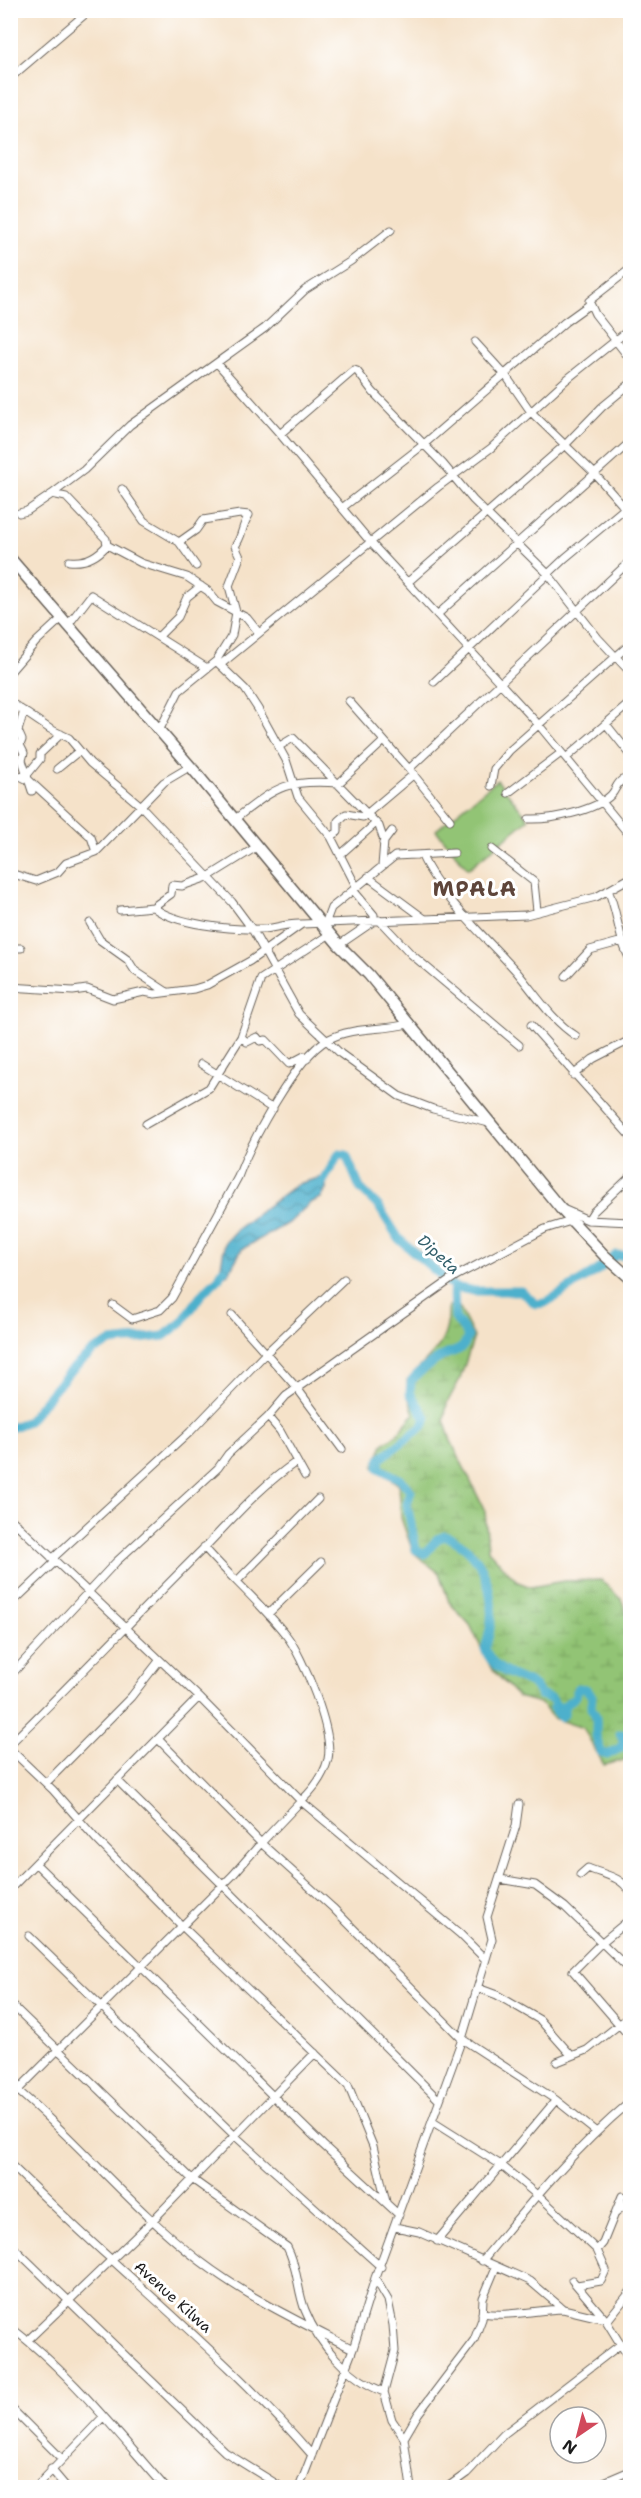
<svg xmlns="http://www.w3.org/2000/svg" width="641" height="2498" viewBox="0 0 641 2498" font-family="'Shantell Sans',sans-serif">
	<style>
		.wetland { fill: url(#wetland-marsh); stroke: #577048; stroke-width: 1.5 }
		.park { fill: #92c474; stroke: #577048; stroke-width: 1.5 }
		.water { fill: url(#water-waves); stroke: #346674; stroke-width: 1.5 }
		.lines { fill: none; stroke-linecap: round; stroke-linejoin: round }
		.river { stroke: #4db0cc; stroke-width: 9 }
		.minor-casing { stroke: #686159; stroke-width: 9 }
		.highway-casing { stroke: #686159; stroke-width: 13 }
		.minor { stroke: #fff; stroke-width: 7 }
		.highway { stroke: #fff; stroke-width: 10 }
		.labels { text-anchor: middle; stroke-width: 6; stroke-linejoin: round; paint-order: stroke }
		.street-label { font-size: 15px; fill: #1c1c1c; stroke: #fff }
		.water-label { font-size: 16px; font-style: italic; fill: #325f6b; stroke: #fff }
		.district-label { font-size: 21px; font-weight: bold; letter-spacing: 1.5px; fill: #5e453a; stroke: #fff }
	</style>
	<defs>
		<pattern id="wetland-marsh" width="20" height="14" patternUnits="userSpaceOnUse" patternTransform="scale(1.5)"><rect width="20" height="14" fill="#92c474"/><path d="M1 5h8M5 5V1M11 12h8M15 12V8" fill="none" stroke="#7da864"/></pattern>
		<pattern id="water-waves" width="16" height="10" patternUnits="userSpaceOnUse" patternTransform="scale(1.5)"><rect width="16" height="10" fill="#4db0cc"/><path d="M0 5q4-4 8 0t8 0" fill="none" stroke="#3f8ea5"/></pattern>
	</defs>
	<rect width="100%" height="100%" fill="#fff"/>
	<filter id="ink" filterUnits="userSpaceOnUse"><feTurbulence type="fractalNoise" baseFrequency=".0167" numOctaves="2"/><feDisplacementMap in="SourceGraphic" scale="12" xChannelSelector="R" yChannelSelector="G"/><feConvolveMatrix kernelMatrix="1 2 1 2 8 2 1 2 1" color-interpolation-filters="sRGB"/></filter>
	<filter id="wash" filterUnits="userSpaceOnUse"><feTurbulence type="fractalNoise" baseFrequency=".008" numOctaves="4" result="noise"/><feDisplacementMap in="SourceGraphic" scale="24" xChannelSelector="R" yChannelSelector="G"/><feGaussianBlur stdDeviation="1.35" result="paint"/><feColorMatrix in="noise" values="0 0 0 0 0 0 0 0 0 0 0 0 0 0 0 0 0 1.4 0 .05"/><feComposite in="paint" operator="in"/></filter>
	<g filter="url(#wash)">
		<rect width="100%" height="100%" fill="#f5e2c9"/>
		<path class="wetland" d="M 448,1306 L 459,1307 L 474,1337 L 460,1379 L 447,1403 L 444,1420 L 451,1441 L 485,1511 L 488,1550 L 518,1582 L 531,1587 L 564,1581 L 601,1580 L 621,1599 L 630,1621 L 630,1759 L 604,1765 L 583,1728 L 553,1718 L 540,1703 L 518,1697 L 491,1668 L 470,1625 L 449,1602 L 439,1573 L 413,1552 L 401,1518 L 399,1485 L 374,1467 L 383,1444 L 397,1434 L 414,1414 L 408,1396 L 407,1380 C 432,1353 450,1345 448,1306 Z"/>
		<path class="park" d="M 497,780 L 529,819 L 468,869 L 436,830 Z"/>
		<path class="water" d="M 326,1176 L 326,1189 L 321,1198 L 310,1203 L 290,1222 L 242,1249 L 228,1274 L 219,1278 L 225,1242 L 237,1229 L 297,1184 Z"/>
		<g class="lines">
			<path class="river" d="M 321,1185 L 339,1154 L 346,1155 L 360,1188 L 379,1207 L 399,1239 L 454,1287 L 455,1318 L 468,1336 C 462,1354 456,1349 443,1356 C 431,1363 420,1370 411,1381 L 410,1393 L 426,1418 L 423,1426 L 380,1459 L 379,1468 L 401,1480 L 411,1491 L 407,1504 L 416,1550 L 425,1554 L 437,1539 L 445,1536 C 491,1553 499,1607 485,1649 C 498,1682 535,1675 540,1695 L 552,1699 L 556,1705 L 553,1708 L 560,1717 L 564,1714 L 564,1706 L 575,1697 L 578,1688 L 586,1689 L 592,1696 L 591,1708 C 598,1717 596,1721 596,1732 C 595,1738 600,1746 601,1752 L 607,1755 L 620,1748 L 624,1742 L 620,1734 L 630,1735
				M 454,1287 L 474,1291 L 521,1291 L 536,1304 L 545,1303 L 598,1270 L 616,1255 L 630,1256
				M 10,1428 L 28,1421 L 69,1372 L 93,1351 L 111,1342 L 164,1336 L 182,1322 L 202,1294 L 219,1278 L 223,1269
				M 630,1747 L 630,1750"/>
		</g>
	</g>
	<g filter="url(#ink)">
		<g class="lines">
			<defs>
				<path id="minor" d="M 10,78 L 90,10
					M 630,269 L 589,301 L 595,314 L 630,359
					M 217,363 L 280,434 L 354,370 L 357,371 L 373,392 L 443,464 L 473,500 L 548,574 L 598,638 L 630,672
					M 280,434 L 373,545 L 538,724 L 630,836
					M 122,489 L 144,521 L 179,542 L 196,566
					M 52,494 L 84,470 L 130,425 L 265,328 L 305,290 L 351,261 L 391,230
					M 622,505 L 630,498
					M 342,508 L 423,445 L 565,322 L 590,304
					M 19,513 L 27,511 L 52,494 L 66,497 L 106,539 L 107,545 L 141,563 L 187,577 L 208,591 L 217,602 L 247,618 L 259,633
					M 69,561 C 85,563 97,557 107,545
					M 408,582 L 566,444 L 602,407 L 630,384
					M 438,614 L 630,442
					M 68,625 L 91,595 L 207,668
					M 159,636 L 178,617 L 187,597 L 201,586
					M 217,662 L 245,689 L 258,709 L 286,760 L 298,797 L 331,837 L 356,886
					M 220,665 L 438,487 L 491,448 L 566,380 L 630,329
					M 10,672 L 36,642 L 62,618
					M 434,682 L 565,558 L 625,508 L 594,473 L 531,412 L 506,376 L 475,342
					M 349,701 L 409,769 L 450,820
					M 10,702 L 50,729 L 69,738 L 90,763 L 141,806 L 232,902 L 252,929 L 299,1014 L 341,1054 L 399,1096 L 433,1109 L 489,1123
					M 24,711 L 18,731 L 22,740 L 20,745 L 24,753 L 22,760 L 32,791
					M 606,724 L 630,754
					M 159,731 L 179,691 L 216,661 L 232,635 L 236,612 L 229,586 L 240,557 L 235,546 C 243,536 241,527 249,515 L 240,514 L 203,520 L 196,530 L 179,542
					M 10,739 L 18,731
					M 278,747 L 293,738 L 379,826 L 384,841 L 382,866
					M 566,758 L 630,703
					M 57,769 L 79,751
					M 409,769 L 630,561
					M 10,771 L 30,781 L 91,837 L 96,852
					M 27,775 L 40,759 L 40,754 L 61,734
					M 491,786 L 494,769 L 509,751 L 630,644
					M 508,793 L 561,753
					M 235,819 C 277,787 284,779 339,783 L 384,741
					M 529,819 C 550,820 595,811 611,795 C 616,790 616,784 622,780
					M 331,837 L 338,832 L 338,821 L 346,814 L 363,817 L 414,774
					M 383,843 L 392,831
					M 492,849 L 534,882 L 537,911
					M 340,855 L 376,823
					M 422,856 C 440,896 487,939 516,971 C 535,993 551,1020 576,1036
					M 10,873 L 36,881 L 58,872 L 66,863 L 96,852 L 164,782 L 191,766
					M 368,877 L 425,919
					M 608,890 C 618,912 618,939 630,959
					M 153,907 C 175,925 233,930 261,929 C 275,929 285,923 302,924
					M 120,910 L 153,907 L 171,894 L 172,885 L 182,886 L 208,877 L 258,846
					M 379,920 L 411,954 L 519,1045
					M 90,923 L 100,940 L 128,960 L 135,971 L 167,992
					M 325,924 L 331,908 L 395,856 L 454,853
					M 339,945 L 374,921 L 374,915 L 353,890
					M 10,948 L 21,948
					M 566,976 L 590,950 L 623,941
					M 10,987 L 73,991 L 87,989 L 113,999 L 144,992 L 155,994 L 194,989 L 207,985 L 250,961 L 302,924 L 526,915 L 596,897 L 630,878
					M 531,1025 L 630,1136
					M 241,1037 L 247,1042 L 257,1037 L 260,1041 L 266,1040 L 289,1064 L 304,1056 L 307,1059
					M 201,1064 L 273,1109
					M 573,1075 L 593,1059 L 630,1040
					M 146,1124 L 209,1088 L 241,1037 L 261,979 L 330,934
					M 565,1210 L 588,1220 L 630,1222
					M 588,1220 L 593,1212 L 630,1177
					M 113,1305 L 132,1319 L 160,1310 L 172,1298 L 238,1177 C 250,1144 296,1057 327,1040 C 353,1026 381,1031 408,1024
					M 232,1315 L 297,1388 L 342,1449
					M 305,1476 L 280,1431 L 268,1417 L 286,1396 L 456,1276 L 545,1229 L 571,1221
					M 10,1518 L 199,1697 L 301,1801 L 261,1843 L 158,1739
					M 10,1531 L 17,1524
					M 204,1547 C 230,1577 261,1603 286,1635 C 303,1656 334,1732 328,1759 C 324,1775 314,1789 301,1801 L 460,1934 L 485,1959
					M 52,1559 L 190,1432 L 266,1353 L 344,1279
					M 237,1581 L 318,1499
					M 10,1605 L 55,1562
					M 268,1614 L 321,1562
					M 10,1676 L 116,1562 L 218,1468 L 228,1454 L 268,1417
					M 10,1744 C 77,1679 140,1611 206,1546 C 234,1517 262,1485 296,1462
					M 10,1749 L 53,1790 L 96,1839 L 184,1928 L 348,2085 L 373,2146 L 386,2202
					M 117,1780 L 439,2100
					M 46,1783 L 131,1697 L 159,1661
					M 37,1865 L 323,2145 L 399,2215
					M 580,1875 L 588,1868 C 604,1875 621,1876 630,1892
					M 500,1879 L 535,1885 L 565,1907 L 630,1970
					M 10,1889 L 199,1697
					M 630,1919 L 601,1943 L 573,1971 L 630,2037
					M 29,1936 L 234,2135 L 381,2267
					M 478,1988 L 497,1995 L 540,2020 L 571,2055
					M 10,2003 L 192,2179 L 287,2247 C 298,2267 297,2290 305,2310 C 319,2345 349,2379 384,2392
					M 557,2062 L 587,2050 L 630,2016
					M 10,2084 C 77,2139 131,2208 200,2261 C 247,2297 300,2322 353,2349
					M 10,2098 L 233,1875 L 261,1843 L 333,1908 L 462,2039 L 556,2100 L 595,2131
					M 433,2122 L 501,2165 L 537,2195
					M 10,2164 C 44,2197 78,2230 113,2261 C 182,2324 251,2384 312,2455
					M 537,2194 L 597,2250 L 606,2270 L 601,2281 L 577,2285
					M 616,2212 L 625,2205
					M 395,2227 L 419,2232 L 530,2281 L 563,2309 L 605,2319 L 630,2360
					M 437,2241 L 556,2100
					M 10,2244 L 225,2452 L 283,2488
					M 597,2250 L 603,2243 L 622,2196
					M 482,2261 C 528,2205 574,2149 630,2102
					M 375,2278 L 388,2300 L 393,2325 L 395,2351 L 384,2392 L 392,2420 L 404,2438 L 411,2488
					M 572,2280 L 605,2319
					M 482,2313 C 509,2317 536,2310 563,2309
					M 607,2321 L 630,2292
					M 10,2327 C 68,2370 118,2434 166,2488
					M 28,2340 L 153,2220 L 315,2053
					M 10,2407 L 61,2458
					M 404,2438 L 418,2414 L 474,2340 L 482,2319 L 483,2298 L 496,2267
					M 51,2469 L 67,2488
					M 35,2488 L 103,2417
					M 299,2488 L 353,2349 L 375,2278 L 462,2039 L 492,1939 L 487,1917 L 516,1826 L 519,1804
					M 446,2488 L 467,2473 L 504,2434 L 621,2344
					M 590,2488 L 630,2471"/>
				<path id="highway" d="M 10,558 L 197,774 L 339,945 L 369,975 L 560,1208 L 604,1255 L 630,1278"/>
			</defs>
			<use href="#minor" class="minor-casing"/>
			<use href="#highway" class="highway-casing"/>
			<use href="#minor" class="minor"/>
			<use href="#highway" class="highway"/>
		</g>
	</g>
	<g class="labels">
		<g class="street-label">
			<text transform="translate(173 2297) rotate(42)" y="5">Avenue Kilwa</text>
		</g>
		<g class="water-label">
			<text transform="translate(439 1254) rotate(42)" y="6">Dipeta</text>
		</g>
		<g class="district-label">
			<text x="475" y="896">MPALA</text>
		</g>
	</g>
	<rect width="641" height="2498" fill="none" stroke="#fff" stroke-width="36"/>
	<g transform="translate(578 2435) rotate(215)"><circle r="28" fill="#ffffff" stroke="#a4a4a4" stroke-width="1.5"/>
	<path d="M0-4.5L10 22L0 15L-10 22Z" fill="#d1495b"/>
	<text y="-9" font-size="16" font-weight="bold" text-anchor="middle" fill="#1c1c1c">N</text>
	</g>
</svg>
